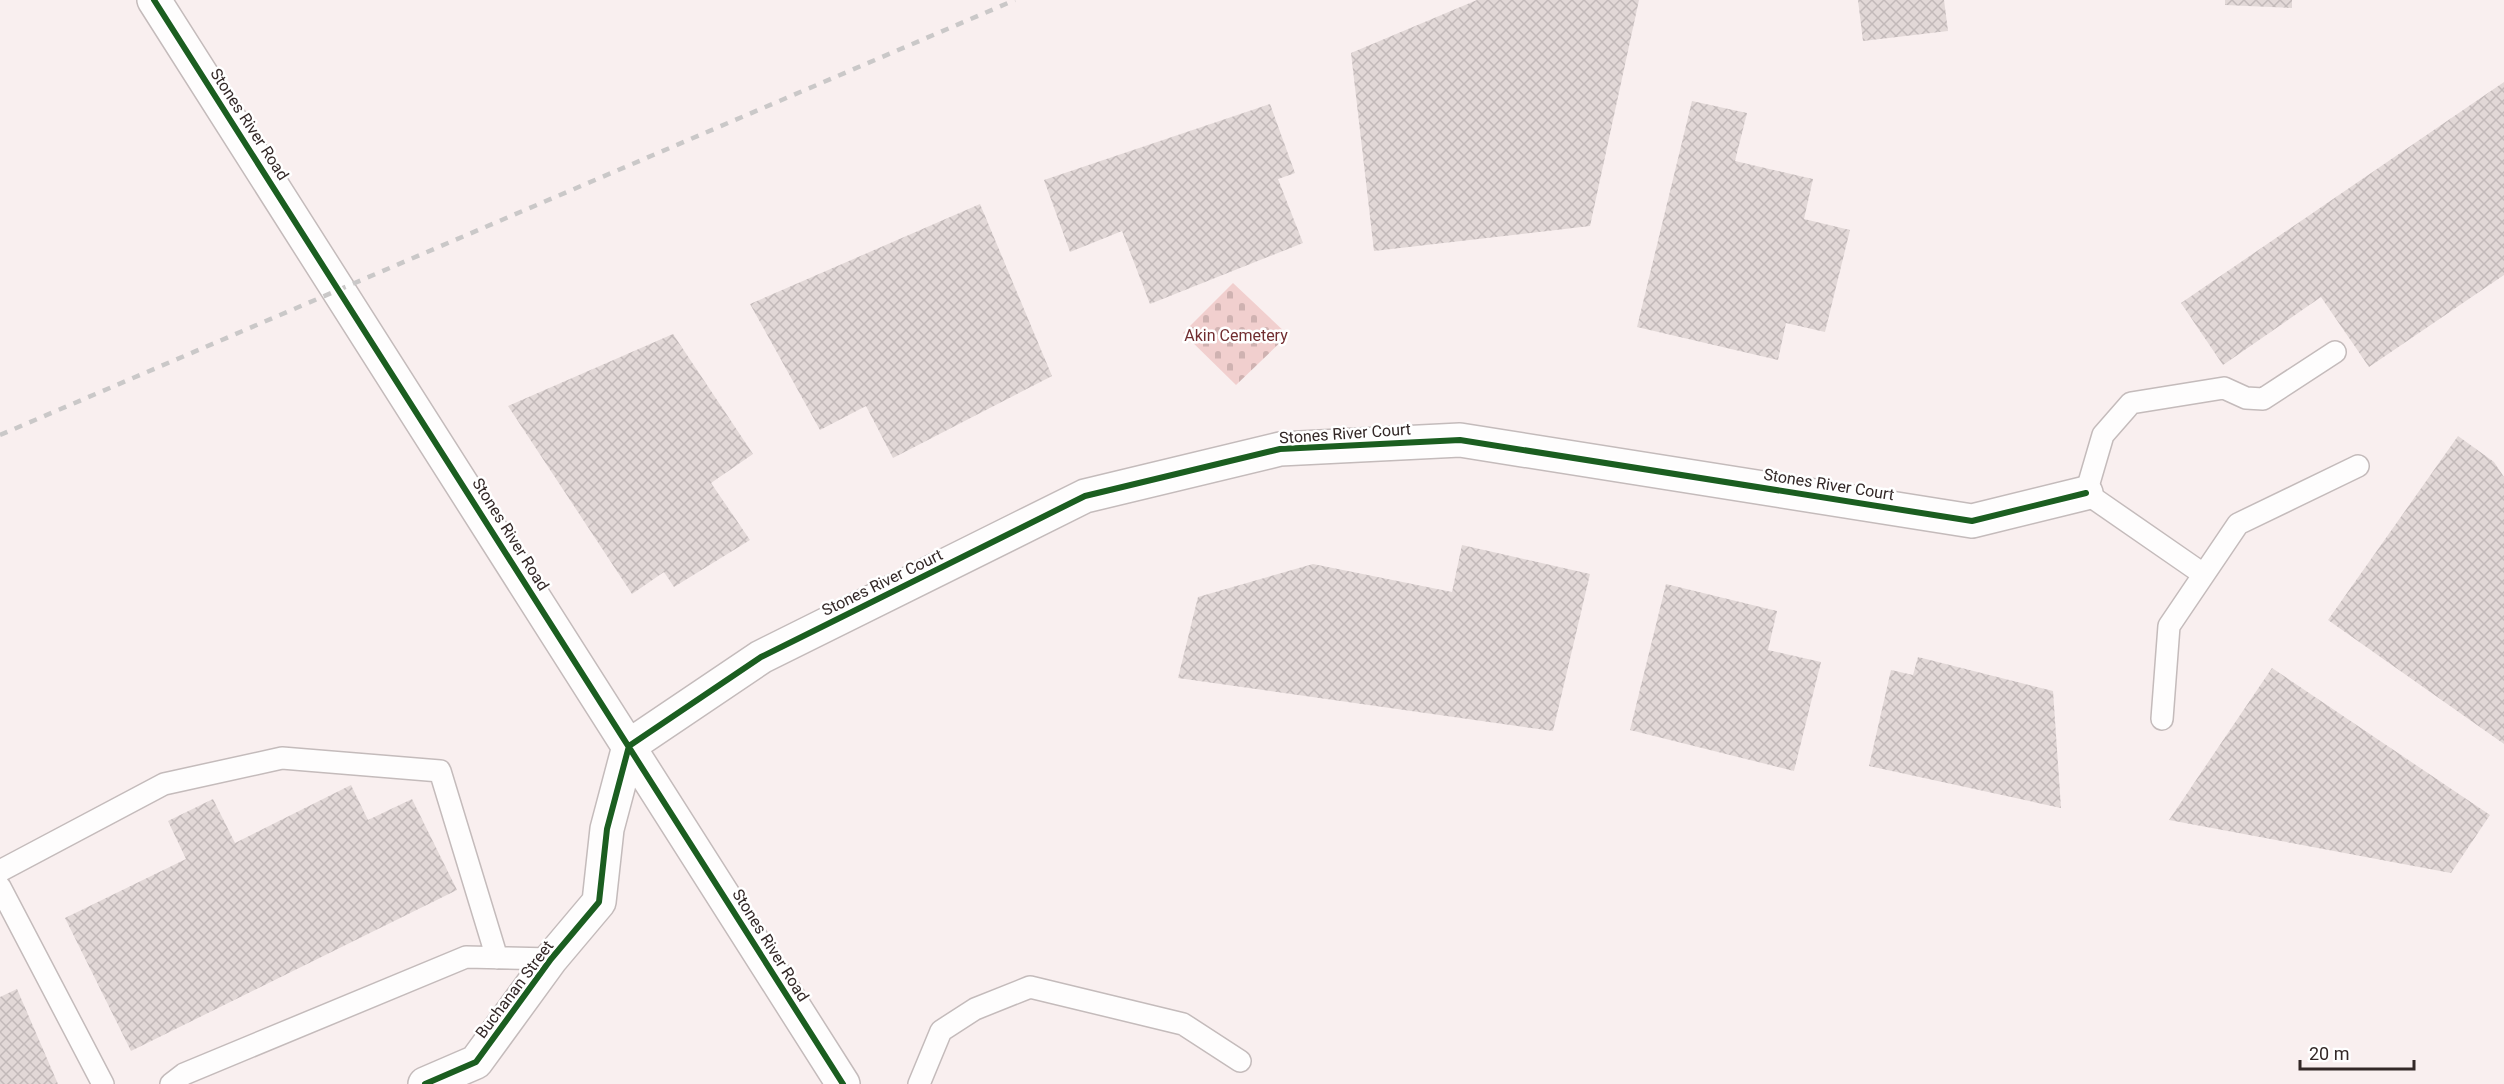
<svg xmlns="http://www.w3.org/2000/svg" width="2504" height="1084" viewBox="0 0 2504 1084" font-family="Roboto,sans-serif">
	<style>
		.cemetery { fill: url(#cemetery-stones) }
		.building { fill: url(#building-cross-hatch) }
		.lines { fill: none; stroke-linecap: round; stroke-linejoin: round }
		.service-casing { stroke: #c4bbbb; stroke-width: 24 }
		.minor-casing { stroke: #c4bbbb; stroke-width: 36 }
		.service { stroke: #fefdfd; stroke-width: 21 }
		.minor { stroke: #fefdfd; stroke-width: 33 }
		.rail { stroke: #cac8c8; stroke-width: 4.5; stroke-dasharray: 8 8; stroke-linecap: butt }
		.cycleway-casing { stroke: #fff; stroke-width: 10 }
		.cycleway { stroke: #1b5e20; stroke-width: 6 }
		.labels { text-anchor: middle; stroke-width: 5; stroke-linejoin: round; paint-order: stroke }
		.street-label { font-size: 16px; fill: #332827; stroke: #fff }
		.park-label { font-size: 16px; fill: #712d30; stroke: #fff }
	</style>
	<defs>
		<pattern id="cemetery-stones" width="16" height="16" patternUnits="userSpaceOnUse" patternTransform="scale(1.5)"><rect width="16" height="16" fill="#f1cfce"/><path d="M2 7V4a2 2 0 0 1 4 0v3zM10 15v-3a2 2 0 0 1 4 0v3z" fill="#cfb2b1"/></pattern>
		<pattern id="building-cross-hatch" width="8" height="8" patternUnits="userSpaceOnUse" patternTransform="scale(1.5)"><rect width="8" height="8" fill="#e2d8d7"/><path d="M0 0l8 8M0 8l8-8" fill="none" stroke="#c2b9b9"/></pattern>
	</defs>
	<rect width="100%" height="100%" fill="#f9efef"/>
	<path class="cemetery" d="M 1233,283 L 1288,335 L 1236,385 L 1183,333 Z"/>
	<path class="building" d="M 1477,0 L 1639,0 L 1590,226 L 1374,251 L 1351,53 Z
		M 1858,0 L 1944,0 L 1948,31 L 1863,41 Z
		M 2225,0 L 2292,0 L 2292,8 L 2225,5 Z
		M 2504,82 L 2504,275 L 2369,367 L 2321,297 L 2223,365 L 2181,303 Z
		M 1692,101 L 1747,113 L 1735,161 L 1813,179 L 1804,219 L 1850,230 L 1825,332 L 1786,323 L 1778,360 L 1637,327 Z
		M 1270,104 L 1295,173 L 1278,179 L 1303,243 L 1150,304 L 1122,231 L 1070,252 L 1044,180 Z
		M 980,204 L 1052,376 L 893,458 L 866,406 L 820,430 L 750,304 Z
		M 673,334 L 753,454 L 711,483 L 750,540 L 674,587 L 664,572 L 632,594 L 508,406 Z
		M 2458,436 L 2494,462 L 2504,477 L 2504,744 L 2328,620 Z
		M 1462,545 L 1590,574 L 1553,731 L 1178,678 L 1198,597 L 1313,564 L 1452,592 Z
		M 1666,584 L 1777,611 L 1768,650 L 1821,662 L 1794,771 L 1630,730 Z
		M 1918,657 L 2053,691 L 2061,808 L 1869,766 L 1891,670 L 1913,675 Z
		M 2272,668 L 2490,815 L 2451,873 L 2169,820 Z
		M 351,785 L 368,820 L 412,799 L 457,890 L 131,1051 L 65,918 L 186,859 L 168,821 L 213,799 L 235,843 Z
		M 17,989 L 58,1084 L 0,1084 L 0,997 Z"/>
	<g class="lines">
		<defs>
			<path id="service" d="M 2203,574 L 2086,493 L 2103,435 L 2131,403 L 2224,388 L 2246,398 L 2263,399 L 2335,352
				M 2162,719 L 2169,626 L 2238,524 L 2358,466
				M 0,871 L 164,784 L 282,758 L 440,771 L 497,958
				M 0,887 L 103,1084
				M 171,1084 L 184,1074 L 466,957 L 551,959
				M 919,1084 L 941,1031 L 975,1009 L 1030,987 L 1183,1024 L 1240,1061"/>
			<path id="minor" d="M 154,0 L 843,1084
				M 425,1084 L 476,1062 L 551,959 L 599,902 L 607,829 L 629,746 L 761,657 L 1085,496 L 1280,449 L 1460,440 L 1972,521 L 2086,493"/>
		</defs>
		<use href="#service" class="service-casing"/>
		<use href="#minor" class="minor-casing"/>
		<use href="#service" class="service"/>
		<use href="#minor" class="minor"/>
		<path class="rail" d="M 0,435 L 1015,0"/>
		<defs>
			<path id="cycleway" d="M 154,0 L 843,1084
				M 425,1084 L 476,1062 L 551,959 L 599,902 L 607,829 L 629,746 L 761,657 L 1085,496 L 1280,449 L 1460,440 L 1972,521 L 2086,493"/>
		</defs>
		<use href="#cycleway" class="cycleway-casing"/>
		<use href="#cycleway" class="cycleway"/>
	</g>
	<g class="labels">
		<g class="street-label">
			<text transform="translate(250 124) rotate(57)" y="6">Stones River Road</text>
			<text transform="translate(1345 433) rotate(-4)" y="6">Stones River Court</text>
			<text transform="translate(1829 484) rotate(9)" y="6">Stones River Court</text>
			<text transform="translate(511 534) rotate(58)" y="6">Stones River Road</text>
			<text transform="translate(882 582) rotate(-26)" y="6">Stones River Court</text>
			<text transform="translate(771 945) rotate(58)" y="6">Stones River Road</text>
			<text transform="translate(514 989) rotate(-53)" y="6">Buchanan Street</text>
		</g>
		<g class="park-label">
			<text x="1236" y="341">Akin Cemetery</text>
		</g>
	</g>
	<path d="M2300 1060v9h114v-9" fill="none" stroke="#332827" stroke-width="3"/>
	<text x="2309" y="1060" font-size="18" fill="#332827" stroke="#ffffff" stroke-width="4.5" paint-order="stroke">20 m</text>
</svg>
